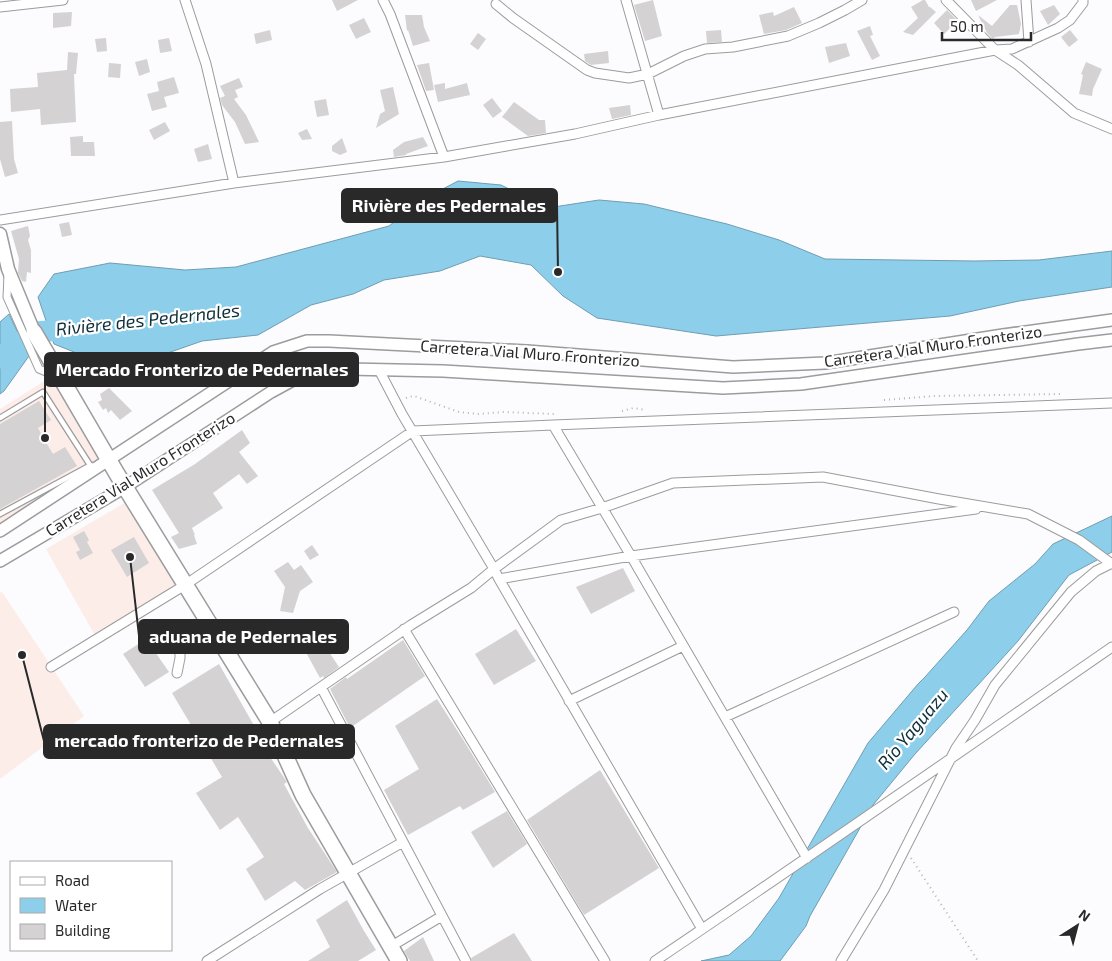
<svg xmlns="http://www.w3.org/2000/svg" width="1112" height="961" viewBox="0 0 1112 961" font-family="'Exo 2',sans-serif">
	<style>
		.commercial { fill: #fdede9 }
		.water { fill: #8dcfeb; stroke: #6f9db1 }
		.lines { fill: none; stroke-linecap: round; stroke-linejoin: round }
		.river { stroke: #8dcfeb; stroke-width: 21 }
		.building { fill: #d5d2d3 }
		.service-casing { stroke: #9c9b9d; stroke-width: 7 }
		.pedestrian-casing { stroke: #9c9b9d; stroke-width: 9 }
		.minor-casing { stroke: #9c9b9d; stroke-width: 11 }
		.tertiary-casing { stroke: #9c9b9d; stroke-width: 14 }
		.secondary-casing { stroke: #9c9b9d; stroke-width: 15 }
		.primary-casing { stroke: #9c9b9d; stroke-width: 18 }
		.path { stroke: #b5b4b6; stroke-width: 2; stroke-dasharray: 1 4; stroke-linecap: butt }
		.service { stroke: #fff; stroke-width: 4.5 }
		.pedestrian { stroke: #fff; stroke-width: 7 }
		.minor { stroke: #fff; stroke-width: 9 }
		.tertiary { stroke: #fff; stroke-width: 11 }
		.secondary { stroke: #fff; stroke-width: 12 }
		.primary { stroke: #fff; stroke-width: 15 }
		.labels { text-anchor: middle; stroke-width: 4.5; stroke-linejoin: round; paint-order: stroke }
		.street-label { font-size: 16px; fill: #29292a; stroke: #fff }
		.water-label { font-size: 18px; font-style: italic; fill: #0f2f3b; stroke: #fff }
		.leader { fill: none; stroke: #29292a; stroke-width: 2 }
		.callout-dot { fill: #29292a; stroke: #fff; stroke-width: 2 }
		.callout { fill: #29292a; stroke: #29292a; stroke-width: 2 }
		.callout-label { font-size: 18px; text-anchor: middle; font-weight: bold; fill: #fff }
	</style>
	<rect width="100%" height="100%" fill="#fcfbfe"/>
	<path class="commercial" d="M 54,375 L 107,467 L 0,527 L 0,409 Z
		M 128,501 L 175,586 L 96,637 L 46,549 Z
		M 2,592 L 84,716 L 0,779 L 0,593 Z"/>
	<path class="water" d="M 458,181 L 501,185 L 547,208 L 599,200 L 644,204 L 727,224 L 779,240 L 825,259 L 974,261 L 1039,260 L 1112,251 L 1112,287 L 1019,301 L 950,316 L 716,336 L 597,318 L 563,296 L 531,265 L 480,256 L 440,271 L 384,280 L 353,294 L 311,305 L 258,335 L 202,341 L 162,355 L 114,368 L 54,344 L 38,297 L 54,274 L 110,263 L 185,270 L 236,267 L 389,226 L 420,201 Z
		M 9,314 L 29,356 L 4,391 L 0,394 L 0,322 Z
		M 1112,516 L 1112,552 L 1069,575 L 1018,641 L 915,754 L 873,805 L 810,916 L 806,926 L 780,961 L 701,961 L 729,955 L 751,936 L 779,898 L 868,743 L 918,684 L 925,677 L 967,630 L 989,601 L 1035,564 L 1053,544 Z"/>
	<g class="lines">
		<path class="river" d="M 0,358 L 34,332 L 78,329"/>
	</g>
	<path class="building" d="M 332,0 L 358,0 L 337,11 Z
		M 653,0 L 662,36 L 645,41 L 634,5 Z
		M 923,0 L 925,0 L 929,7 L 930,7 L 936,12 L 913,35 L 903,32 L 918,18 L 911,7 Z
		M 971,0 L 997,0 L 976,11 Z
		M 1010,5 L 1017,5 L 1021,24 L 1019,34 L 995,37 L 993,39 L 987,33 L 978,15 L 992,26 Z
		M 1054,5 L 1060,14 L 1048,25 L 1040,11 Z
		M 794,7 L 802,23 L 786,30 L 764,34 L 759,15 L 773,12 L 774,16 Z
		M 947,10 L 958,21 L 944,34 L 934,23 Z
		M 72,12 L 71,26 L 53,28 L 53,13 Z
		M 405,15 L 422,15 L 424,27 L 430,41 L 413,46 L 408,30 L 407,31 Z
		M 364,18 L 371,32 L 356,39 L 349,25 Z
		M 870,26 L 873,35 L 870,36 L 880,56 L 872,60 L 857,31 Z
		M 270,30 L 272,40 L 256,44 L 254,34 Z
		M 721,30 L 722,42 L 707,43 L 706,31 Z
		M 1070,30 L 1078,40 L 1069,47 L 1061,37 Z
		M 478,33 L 486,39 L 478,50 L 470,44 Z
		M 106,38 L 107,51 L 97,52 L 95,39 Z
		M 169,38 L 172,51 L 160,53 L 158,40 Z
		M 846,43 L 850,56 L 829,63 L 825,47 Z
		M 608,51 L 609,63 L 591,65 L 585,61 L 584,54 Z
		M 68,52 L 78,53 L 76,74 L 74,74 L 76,122 L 41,125 L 40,109 L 11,112 L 10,89 L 38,87 L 37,73 L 67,70 Z
		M 147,59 L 150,72 L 139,76 L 135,62 Z
		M 1086,62 L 1102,69 L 1093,89 L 1092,96 L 1079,94 L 1083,75 L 1081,74 Z
		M 109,63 L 121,64 L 120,78 L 108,77 Z
		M 429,63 L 434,90 L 426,91 L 417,65 Z
		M 174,77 L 179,93 L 164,97 L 167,107 L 152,111 L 147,94 L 159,91 L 157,82 Z
		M 239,78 L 243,87 L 235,90 L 238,97 L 234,99 L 246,115 L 259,142 L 245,144 L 235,122 L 222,105 L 220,98 L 225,96 L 220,86 Z
		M 445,83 L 445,89 L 467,83 L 470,95 L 438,102 L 434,85 Z
		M 393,87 L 399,114 L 376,128 L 380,114 L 385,111 L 380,90 Z
		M 492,98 L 502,111 L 493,118 L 483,105 Z
		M 326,99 L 329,115 L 317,117 L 314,101 Z
		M 514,102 L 539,120 L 545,120 L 546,133 L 528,136 L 502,117 Z
		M 630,105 L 631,115 L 612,119 L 609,108 Z
		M 12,121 L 14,159 L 18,173 L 5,177 L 0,159 L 0,122 Z
		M 165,122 L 170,131 L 154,140 L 149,130 Z
		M 307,129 L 312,139 L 302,140 L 298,133 Z
		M 83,136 L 83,142 L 94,142 L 95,156 L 71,156 L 70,137 Z
		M 423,137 L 428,146 L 406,154 L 406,155 L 394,157 L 393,150 L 404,142 Z
		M 342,138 L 347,152 L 340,155 L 332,151 L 332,146 Z
		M 208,144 L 212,159 L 198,162 L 194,149 Z
		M 69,222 L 72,235 L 62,237 L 59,224 Z
		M 28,226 L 30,236 L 28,240 L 31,250 L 31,273 L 27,272 L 26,282 L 22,281 L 18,273 L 19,259 L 11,231 Z
		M 109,388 L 132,411 L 120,420 L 111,410 L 108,413 L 106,408 L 103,410 L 98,402 L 102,400 L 100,394 Z
		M 39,401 L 51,420 L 38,428 L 47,444 L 53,454 L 65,447 L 77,466 L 0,509 L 0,424 Z
		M 242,430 L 250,443 L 239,452 L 258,476 L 247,484 L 239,474 L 213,493 L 223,508 L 192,528 L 195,535 L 194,535 L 197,544 L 179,549 L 171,537 L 179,533 L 152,490 L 195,464 Z
		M 84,531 L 89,540 L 87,542 L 93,553 L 80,560 L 76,552 L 80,550 L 73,537 Z
		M 134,537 L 149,563 L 127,577 L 111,550 Z
		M 312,545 L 319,555 L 310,560 L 304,551 Z
		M 288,562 L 294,570 L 301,565 L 313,582 L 300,591 L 293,613 L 280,611 L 285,587 L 274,571 Z
		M 623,568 L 635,591 L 591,614 L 576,587 Z
		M 516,629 L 536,661 L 494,685 L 475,654 Z
		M 319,637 L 339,667 L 324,678 L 323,676 L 320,678 L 303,647 Z
		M 146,639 L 169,672 L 145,687 L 123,654 Z
		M 403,640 L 425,676 L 350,728 L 330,689 L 346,677 L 347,679 Z
		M 219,664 L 268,750 L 266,751 L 287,782 L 284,784 L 308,828 L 337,872 L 305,890 L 295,881 L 265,901 L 246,869 L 264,857 L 238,817 L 220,830 L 196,793 L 222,777 L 172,693 Z
		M 437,699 L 464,741 L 495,792 L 463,810 L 460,806 L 408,835 L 384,790 L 419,769 L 395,726 Z
		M 600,770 L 659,868 L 584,915 L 527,820 Z
		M 507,811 L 527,844 L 493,868 L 471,832 Z
		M 347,900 L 364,931 L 376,950 L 358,961 L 308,961 L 330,947 L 316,920 Z
		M 514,933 L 532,961 L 472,961 L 471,958 Z
		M 423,937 L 434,961 L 410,961 L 404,951 Z"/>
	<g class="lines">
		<defs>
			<path id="service" d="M 0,418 L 43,392 L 90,465
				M 0,514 L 91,465"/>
			<path id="pedestrian" d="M 8,275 L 7,297 L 39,369 L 58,377"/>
			<path id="minor" d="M 185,0 L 206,64 L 234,183
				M 383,0 L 390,14 L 444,157
				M 626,0 L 659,115
				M 946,0 L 995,50 L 1018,65 L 1074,113 L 1112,129
				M 1026,0 L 1029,42
				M 496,4 L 513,18 L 587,70 L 595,73 L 629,78 L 648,74 L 684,56 L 705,49 L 733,47 L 788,36 L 819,23 L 845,10 L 862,0
				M 0,7 L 63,0
				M 0,220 L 234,183 L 444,157 L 575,134 L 659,115 L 995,50 L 1012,49 L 1058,28 L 1070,20 L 1083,3 L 1083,0
				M 379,370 L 402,414 L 494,569 L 499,579 L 702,929
				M 553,425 L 1112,403
				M 499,579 L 631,556 L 976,509
				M 153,627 L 168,633 L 179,644 L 208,621
				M 404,629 L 605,961
				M 51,667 L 185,585 L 413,431 L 553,425 L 631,556 L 807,858
				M 177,673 L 180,658 L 180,643
				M 321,687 L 466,961
				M 569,701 L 683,646
				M 725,717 L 954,612
				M 270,722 L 411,625 L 471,588 L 494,569 L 561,520 L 602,508 L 673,483 L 823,477 L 939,499 L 1028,514 L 1079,540 L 1112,564
				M 390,947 L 442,916
				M 207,961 L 320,889 L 403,842
				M 655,961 C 808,858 960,752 1112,647
				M 841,961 L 884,890 L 956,748 L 975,720 L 995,685 L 1071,592 L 1096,571 L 1112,563"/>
			<path id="tertiary" d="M 0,531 L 273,352 L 307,341 L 329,341 L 527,351 L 733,367 L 825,363 L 1003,335 L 1112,320
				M 0,561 L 125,487 L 271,392 L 304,374 L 348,369 L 443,371 L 723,388 L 801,384 L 1078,344 L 1112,340"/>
			<path id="secondary" d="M 0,234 L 8,269 L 34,332"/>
			<path id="primary" d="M 34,332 L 117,474 L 270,722 L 303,795 L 399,961"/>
		</defs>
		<use href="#service" class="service-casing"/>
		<use href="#pedestrian" class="pedestrian-casing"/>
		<use href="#minor" class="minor-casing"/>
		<use href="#tertiary" class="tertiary-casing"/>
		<use href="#secondary" class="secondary-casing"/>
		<use href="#primary" class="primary-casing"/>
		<path class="path" d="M 406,398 L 408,397 L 414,396 L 459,412 L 478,414 L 504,412 L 555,414
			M 884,400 L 934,396 L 1062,394
			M 622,411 L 633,408 L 646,410
			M 911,858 L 978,961"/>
		<use href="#service" class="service"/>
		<use href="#pedestrian" class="pedestrian"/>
		<use href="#minor" class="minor"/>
		<use href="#tertiary" class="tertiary"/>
		<use href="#secondary" class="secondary"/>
		<use href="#primary" class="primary"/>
	</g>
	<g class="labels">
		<g class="street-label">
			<text transform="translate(933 346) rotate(-8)" y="6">Carretera Vial Muro Fronterizo</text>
			<text transform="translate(530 353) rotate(4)" y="6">Carretera Vial Muro Fronterizo</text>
			<text transform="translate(140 474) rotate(-32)" y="6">Carretera Vial Muro Fronterizo</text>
		</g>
		<g class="water-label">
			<text transform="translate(148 320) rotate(-6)" y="6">Rivière des Pedernales</text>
			<text transform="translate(913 729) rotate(-50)" y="6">Río Yaguazu</text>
		</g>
	</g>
	<path class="leader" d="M558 272L557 205M45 438L45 370M130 557L139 636M22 655L44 741"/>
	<g class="callout-dot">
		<circle cx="558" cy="272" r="5"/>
		<circle cx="45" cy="438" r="5"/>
		<circle cx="130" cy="557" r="5"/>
		<circle cx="22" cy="655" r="5"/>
	</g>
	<g class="callout">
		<rect x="342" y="189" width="215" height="33" rx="5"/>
		<rect x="45" y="353" width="313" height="33" rx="5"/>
		<rect x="139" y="620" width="209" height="33" rx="5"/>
		<rect x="44" y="725" width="310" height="33" rx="5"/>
	</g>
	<g class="callout-label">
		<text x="449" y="212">Rivière des Pedernales</text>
		<text x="202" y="376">Mercado Fronterizo de Pedernales</text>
		<text x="243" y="643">aduana de Pedernales</text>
		<text x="199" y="747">mercado fronterizo de Pedernales</text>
	</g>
	<rect x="10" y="861" width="162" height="90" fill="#ffffff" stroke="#a9a9aa"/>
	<rect x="20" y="877" width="25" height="8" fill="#ffffff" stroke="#a9a9aa"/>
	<text x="55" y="886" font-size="15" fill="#29292a">Road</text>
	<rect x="20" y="898" width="25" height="15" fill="#8dcfeb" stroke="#a9a9aa"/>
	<text x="55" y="911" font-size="15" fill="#29292a">Water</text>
	<rect x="20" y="924" width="25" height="15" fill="#d5d2d3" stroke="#a9a9aa"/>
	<text x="55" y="936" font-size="15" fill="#29292a">Building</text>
	<g transform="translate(1077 926) rotate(36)" stroke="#ffffff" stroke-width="4" paint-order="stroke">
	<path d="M0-4L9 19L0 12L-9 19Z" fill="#29292a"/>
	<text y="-8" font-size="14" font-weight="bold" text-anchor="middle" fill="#29292a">N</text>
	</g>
	<path d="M942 32v8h89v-8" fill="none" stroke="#29292a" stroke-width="2.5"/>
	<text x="950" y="32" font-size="15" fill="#29292a" stroke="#ffffff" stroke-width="4" paint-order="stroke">50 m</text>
</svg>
